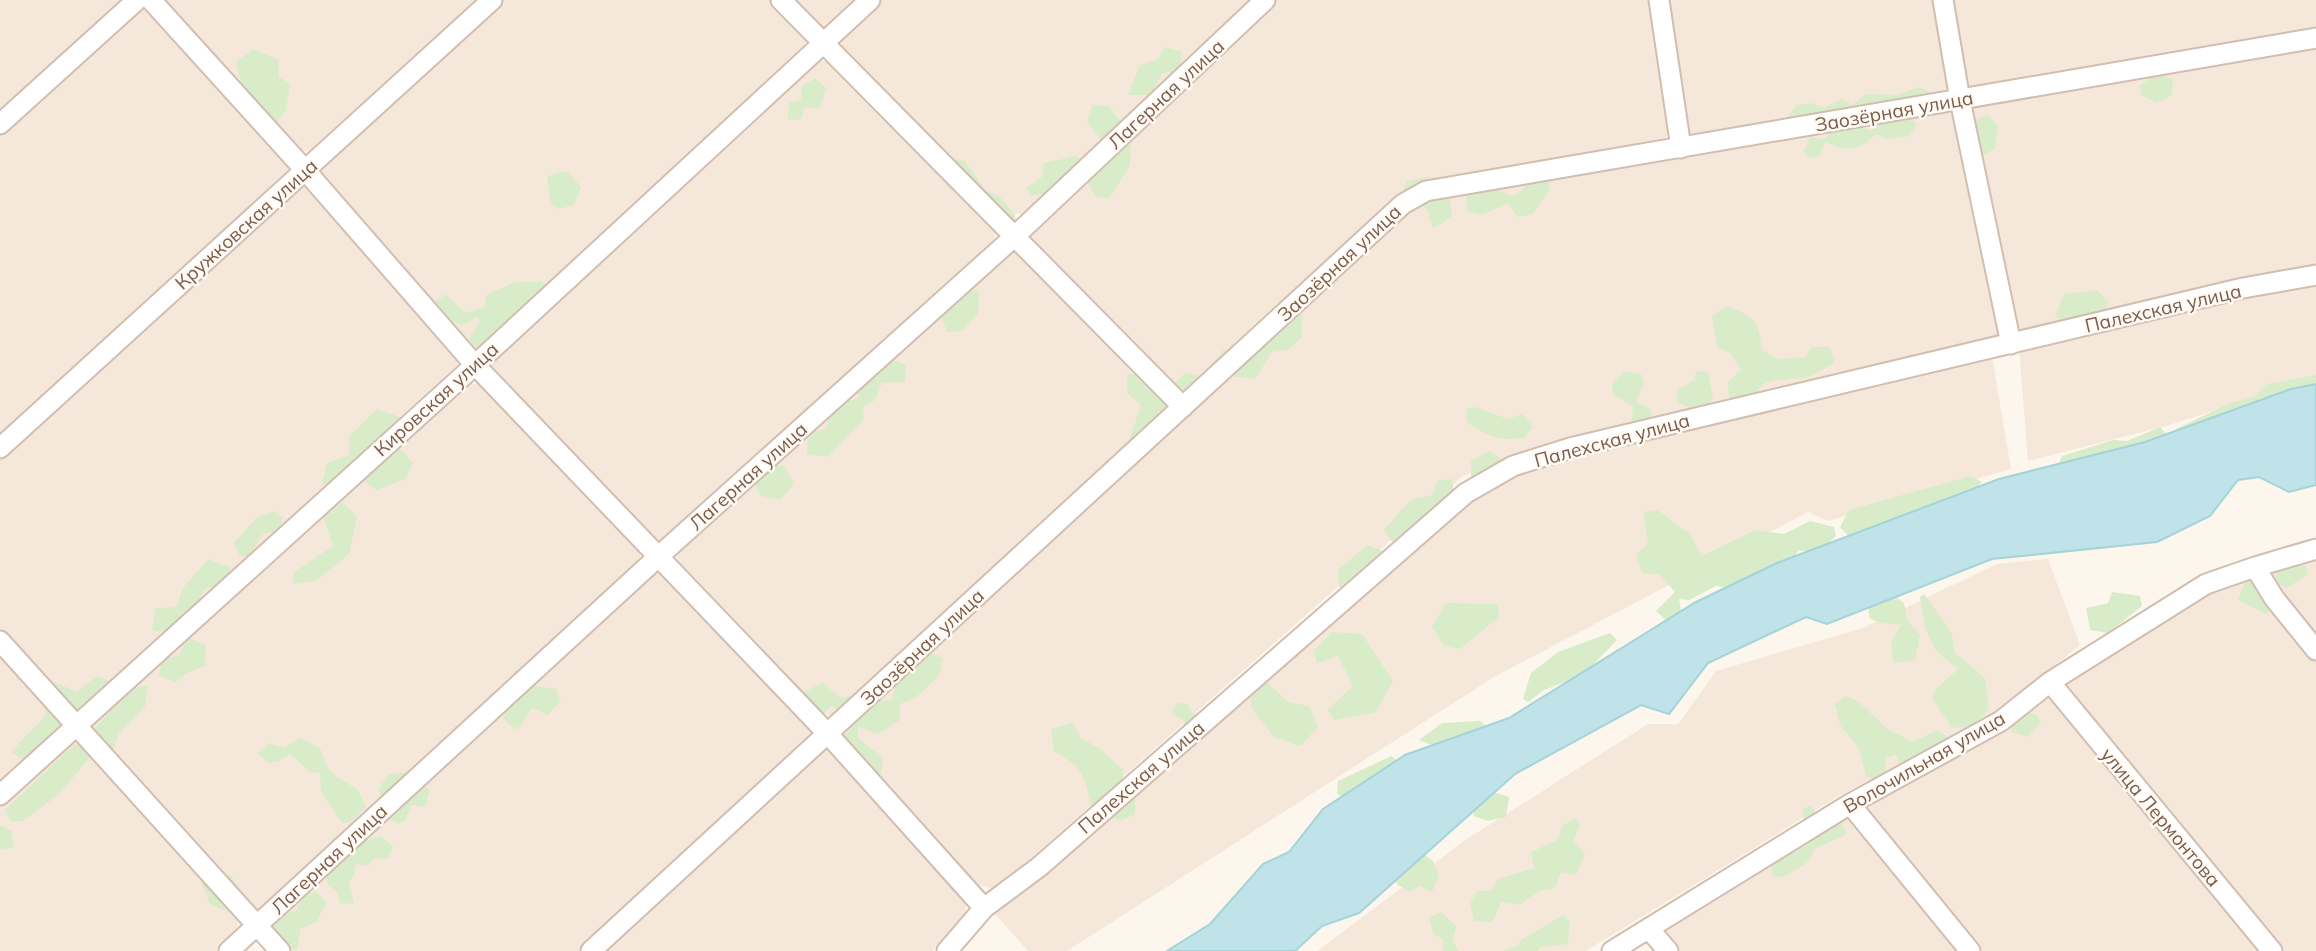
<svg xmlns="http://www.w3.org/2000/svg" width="2316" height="951" viewBox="0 0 2316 951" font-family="Mulish,sans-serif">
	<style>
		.residential { fill: #f5e8da }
		.green { fill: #d8ecc9 }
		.water { fill: #bfe3e8; stroke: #a5d3da; stroke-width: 2 }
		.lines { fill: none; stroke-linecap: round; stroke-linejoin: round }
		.minor-casing { stroke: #d1beb0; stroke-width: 23 }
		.minor { stroke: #fff; stroke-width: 19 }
		.labels { text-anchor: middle; stroke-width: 5; stroke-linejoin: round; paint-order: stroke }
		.street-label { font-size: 19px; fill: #7a5c4d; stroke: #fffaf3 }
	</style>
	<rect width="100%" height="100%" fill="#fdf6ec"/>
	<path class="residential" d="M 0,0 L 120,0 L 120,3 L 0,111 Z
		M 161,0 L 478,0 L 311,151 L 297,150 Z
		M 498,0 L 774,0 L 806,35 L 805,48 L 477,351 L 470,348 L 319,178 L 318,165 Z
		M 795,0 L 857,0 L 828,28 L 818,25 Z
		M 883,0 L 1255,0 L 1023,214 L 1007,214 L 842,53 L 841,38 Z
		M 1276,0 L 1652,0 L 1672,130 L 1661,142 L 1420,181 L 1183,391 L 1174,388 L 1028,237 Z
		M 1665,0 L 1935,0 L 1949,85 L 1941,97 L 1696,138 L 1686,132 Z
		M 1949,0 L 2316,0 L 2316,31 L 1976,90 L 1962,82 Z
		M 150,9 L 292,163 L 290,174 L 0,439 L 0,132 L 134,10 Z
		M 2316,44 L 2316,269 L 2026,332 L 2014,326 L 1970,105 Z
		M 817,61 L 831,61 L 997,228 L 995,238 L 662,541 L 651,537 L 493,373 L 492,359 Z
		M 1941,110 L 1954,116 L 1998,336 L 1986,345 L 1742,397 L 1516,454 L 1463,476 L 996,889 L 976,885 L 840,739 L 841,728 L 1404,211 L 1436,196 Z
		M 296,185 L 309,187 L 457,353 L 458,364 L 78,710 L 69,708 L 0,630 L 0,457 Z
		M 1010,247 L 1023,252 L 1169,401 L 1168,410 L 834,717 L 820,712 L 677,563 L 678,550 Z
		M 2316,283 L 2316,378 L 2166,426 L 2028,461 L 2019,348 L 2284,286 Z
		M 1992,357 L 2011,469 L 1828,521 L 1808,512 L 1494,677 L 1067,951 L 1028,951 L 994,913 L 1467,499 L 1512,474 L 1573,454 Z
		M 465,383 L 483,385 L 641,550 L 639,566 L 262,912 L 250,910 L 94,738 L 92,721 Z
		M 2316,551 L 2316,641 L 2272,581 L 2274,562 Z
		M 2048,559 L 2080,645 L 1995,714 L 1839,796 L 1586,951 L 1317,951 L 1467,839 L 1648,724 L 1678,724 L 1716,671 L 1863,628 L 1997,564 Z
		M 667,573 L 812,728 L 811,741 L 582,951 L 292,951 L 272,930 L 273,921 L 653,574 Z
		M 2243,577 L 2254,578 L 2316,657 L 2316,951 L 2281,951 L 2064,686 L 2065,676 L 2209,590 Z
		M 0,650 L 60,718 L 59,732 L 0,785 Z
		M 2041,698 L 2054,700 L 2262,951 L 1979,951 L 1865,811 L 1870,799 Z
		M 69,743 L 81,743 L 238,919 L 237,932 L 216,951 L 0,951 L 0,807 Z
		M 818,748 L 832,748 L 966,897 L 966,914 L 933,951 L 599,951 Z
		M 1837,816 L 1851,818 L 1960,951 L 1674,951 L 1664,940 L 1666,923 Z"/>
	<path class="green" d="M 1165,47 L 1181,51 L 1181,72 L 1162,73 L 1151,95 L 1128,95 L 1139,66 L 1158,59 Z
		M 253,49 L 278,59 L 279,77 L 290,84 L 286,110 L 273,127 L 245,99 L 236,62 Z
		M 2156,74 L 2173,79 L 2172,95 L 2157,103 L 2141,95 L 2140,85 Z
		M 815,78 L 826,88 L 820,108 L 804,108 L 801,120 L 788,119 L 789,103 L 801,100 L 802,86 Z
		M 1919,87 L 1930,92 L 1922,103 L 1797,125 L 1787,117 L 1797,105 L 1812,103 L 1824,108 L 1841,99 L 1852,105 L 1866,94 L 1898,95 Z
		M 1092,105 L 1109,106 L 1131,135 L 1130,165 L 1109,199 L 1095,196 L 1085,178 L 1074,186 L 1057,179 L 1048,193 L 1031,196 L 1026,188 L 1042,177 L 1044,163 L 1076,156 L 1092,166 L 1111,152 L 1087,122 Z
		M 1909,115 L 1917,125 L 1909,136 L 1887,139 L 1877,134 C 1856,151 1850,152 1825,142 L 1819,156 L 1809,158 L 1803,151 L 1811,137 L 1825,139 L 1834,128 L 1857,125 L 1870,131 L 1882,118 Z
		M 1988,115 L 1998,126 L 1995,149 L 1984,154 L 1971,138 L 1972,121 Z
		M 941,155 L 965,161 L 986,191 L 999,196 L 1015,215 L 1015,227 L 995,227 L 968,207 L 968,195 L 951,190 L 936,171 Z
		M 567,171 L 581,187 L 574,205 L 559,209 L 551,203 L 547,176 Z
		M 1427,177 L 1430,199 L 1449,198 L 1452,216 L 1433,229 L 1427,210 L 1403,192 L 1407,181 Z
		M 1536,179 L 1549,180 L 1549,191 L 1533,214 L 1518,217 L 1508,203 L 1483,215 L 1467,211 L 1466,192 L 1484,184 L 1513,196 Z
		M 515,282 L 543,282 L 548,292 L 481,353 L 469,339 L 480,321 L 476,317 L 462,326 L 449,319 L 436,302 L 445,294 L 466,313 L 484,307 L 487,295 Z
		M 957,290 L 979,291 L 978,314 L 962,331 L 947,332 L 940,313 Z
		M 2097,290 L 2109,302 L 2103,313 L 2066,321 L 2055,317 L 2064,294 Z
		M 1281,302 L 1301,310 L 1302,337 L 1287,350 L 1272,352 L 1255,379 L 1231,376 L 1219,383 L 1212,364 L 1223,350 L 1243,358 L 1263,344 L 1267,314 Z
		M 1726,306 C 1754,316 1759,319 1762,350 L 1777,359 L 1806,357 L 1811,347 L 1830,347 L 1835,363 C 1827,367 1818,373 1810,376 C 1789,384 1762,370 1754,400 L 1729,399 L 1728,382 L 1741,370 L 1730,353 L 1717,347 L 1712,316 Z
		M 889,358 L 906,365 L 905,382 L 882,383 L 875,400 L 863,407 L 864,419 L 827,457 L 807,454 L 808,433 L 825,429 L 835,405 L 859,398 L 853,375 Z
		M 1625,371 L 1641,374 L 1644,384 L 1636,402 L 1650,409 L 1653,420 L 1631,424 L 1633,407 L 1613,394 L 1612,383 Z
		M 1696,371 L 1708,372 L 1713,398 L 1707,406 L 1688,407 L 1677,402 L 1677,390 L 1695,380 Z
		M 1144,373 L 1165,392 L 1185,373 L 1200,376 L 1198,392 L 1174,408 L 1158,411 L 1156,443 L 1141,458 L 1129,441 L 1141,405 L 1127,393 L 1127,374 Z
		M 2316,375 L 2316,391 L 2184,438 L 2176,429 L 2230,403 L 2254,397 L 2267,384 Z
		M 1475,407 L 1508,419 L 1522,414 L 1533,427 L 1524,438 C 1498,441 1488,437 1467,422 L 1466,409 Z
		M 377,409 L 400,417 L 396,444 L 413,463 L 406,479 L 376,490 L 358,476 L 333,487 L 322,483 L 327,463 L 349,455 L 349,437 Z
		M 2160,427 L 2169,437 L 2054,475 L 2062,456 L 2113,440 L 2127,441 Z
		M 1489,451 L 1502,459 L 1500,470 L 1482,481 L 1471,479 L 1471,461 Z
		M 767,466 L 784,466 L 794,483 L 781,500 L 761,496 L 752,478 Z
		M 1971,476 L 1982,482 L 1971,495 L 1853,541 L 1840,527 L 1849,510 Z
		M 1452,479 L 1455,496 L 1436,504 L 1432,519 L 1402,544 L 1391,541 L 1384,530 L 1410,500 L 1432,495 L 1438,480 Z
		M 343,502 L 357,517 L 349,554 L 316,581 L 293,584 L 294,572 L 333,546 L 324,518 Z
		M 1657,510 L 1690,534 L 1702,556 L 1755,530 L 1784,534 L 1810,521 L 1834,527 L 1836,536 L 1818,553 L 1799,550 L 1788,566 L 1737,589 L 1716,586 L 1689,600 L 1679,599 L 1682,616 L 1669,623 L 1656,611 L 1675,592 L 1660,575 L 1642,573 L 1636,555 L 1648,543 L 1643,512 Z
		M 275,511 L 283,518 L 278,531 L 263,534 L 249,556 L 240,556 L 234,543 L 256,518 Z
		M 1367,545 L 1383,551 L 1384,562 L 1352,591 L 1339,587 L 1338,570 Z
		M 208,559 L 230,567 L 230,583 L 204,589 L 194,614 L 172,632 L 152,631 L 156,608 L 177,607 L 182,589 Z
		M 2279,565 L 2306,565 L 2308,574 L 2287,588 L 2275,581 Z
		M 2245,581 L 2263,581 L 2273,606 L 2266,614 L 2238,600 Z
		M 2112,592 L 2140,596 L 2142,606 L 2108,633 L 2090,630 L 2086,608 L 2108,603 Z
		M 1890,593 L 1904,603 L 1908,622 L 1920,635 L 1915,660 L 1894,663 L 1891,643 L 1901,625 L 1881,623 L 1870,619 L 1867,604 Z
		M 1924,594 L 1952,633 L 1954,652 L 1985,678 L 1989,709 L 1975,725 L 1952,728 L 1932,698 L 1935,690 L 1958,669 L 1936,651 L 1925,628 L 1920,597 Z
		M 1446,603 L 1498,604 L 1499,617 L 1460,649 L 1444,646 L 1432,627 Z
		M 1332,632 L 1362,634 L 1393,681 L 1376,712 L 1334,720 L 1327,710 L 1353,686 L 1338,656 L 1317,663 L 1313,651 Z
		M 1610,633 L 1617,640 L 1583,675 L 1544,690 L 1528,702 L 1523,699 L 1531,673 L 1558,652 Z
		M 188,638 L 206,645 L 205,666 L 187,673 L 176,682 L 159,676 L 162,659 L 178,656 Z
		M 929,652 L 943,658 L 939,676 L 914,699 L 900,704 L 900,720 L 878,734 L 858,727 L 858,738 L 883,758 L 880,777 L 859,778 L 836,745 L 852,728 L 832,705 L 820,718 L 801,693 L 823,683 L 840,698 L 861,694 L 877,701 L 891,700 L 897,681 Z
		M 517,670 L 535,686 L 556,689 L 561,700 L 548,715 L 532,708 L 521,725 L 515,730 L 503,718 L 516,696 L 511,677 Z
		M 97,676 L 110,681 L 107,696 L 62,721 L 48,751 L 23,760 L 11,752 L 47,714 L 42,702 L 52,681 L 77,692 Z
		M 1267,682 L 1288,702 L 1309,706 L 1318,727 L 1300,746 L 1274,737 L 1251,708 L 1251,690 Z
		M 148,685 L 145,707 L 118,735 L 112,756 L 92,755 L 59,794 L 23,821 L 10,821 L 5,810 L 74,745 L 85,745 L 91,732 L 132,688 Z
		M 1845,696 L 1858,701 L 1886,728 L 1912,742 L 1938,730 L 1947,736 L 1940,756 L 1899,767 L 1897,755 L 1886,758 L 1885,774 L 1877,781 L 1866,776 L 1860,751 L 1840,725 L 1835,704 Z
		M 1176,703 L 1188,704 L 1192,713 L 1202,714 L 1209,730 L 1199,744 L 1186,744 L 1180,732 L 1185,721 L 1172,714 Z
		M 2019,709 L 2037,715 L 2041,723 L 2028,737 L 2012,732 L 2008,724 Z
		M 1480,721 L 1489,728 L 1439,748 L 1419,740 L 1442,723 Z
		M 1073,723 L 1081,738 L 1102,750 L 1123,770 L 1123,787 L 1135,794 L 1135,814 L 1120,821 L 1091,807 C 1084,773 1084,769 1054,751 L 1051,729 Z
		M 300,738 L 320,748 L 327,767 L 337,777 L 357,789 L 366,806 L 351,822 L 342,823 L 321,792 L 320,773 L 310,772 L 290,754 L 280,761 L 269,763 L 257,754 L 269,743 L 284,748 Z
		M 1391,756 L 1399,762 L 1347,800 L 1337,794 L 1338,781 Z
		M 405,772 L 430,790 L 425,807 L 411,805 L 405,821 L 398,824 L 384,816 L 379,788 L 388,775 Z
		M 1489,791 L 1509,797 L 1506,817 L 1488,821 L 1474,816 L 1473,804 Z
		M 1811,806 L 1826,824 L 1842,822 L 1847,834 L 1815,849 L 1808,862 L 1784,877 L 1773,876 L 1771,864 L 1808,845 L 1802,809 Z
		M 1575,818 L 1580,825 L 1573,841 L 1585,854 L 1576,875 L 1561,872 L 1555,888 L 1539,891 L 1520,905 L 1501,902 L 1493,922 L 1474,921 L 1470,904 L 1477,891 L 1491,891 L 1498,879 L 1534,868 L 1531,852 L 1558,840 L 1562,826 Z
		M 0,825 L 12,831 L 13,848 L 0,849 Z
		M 347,835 L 359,843 L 381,836 L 393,846 L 388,859 L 374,858 L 368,866 L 356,864 L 354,875 L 349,882 L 354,904 L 340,903 L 337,892 L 328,885 L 326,870 L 334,860 L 332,838 Z
		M 1416,849 L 1433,861 L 1439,875 L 1432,892 L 1419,886 L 1410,892 L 1398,885 L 1390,869 Z
		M 214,869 L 232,877 L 240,891 L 225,911 L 210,904 L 201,881 Z
		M 315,891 L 327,902 L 316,922 L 300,929 L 297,950 L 279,947 L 269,920 L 280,910 L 295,912 L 302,898 Z
		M 1441,912 L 1456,926 L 1452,941 L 1459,951 L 1443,951 L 1443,939 L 1433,934 L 1429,918 Z
		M 1563,915 L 1570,922 L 1568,944 L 1541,947 L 1537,951 L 1502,951 L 1517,946 L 1521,940 Z"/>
	<path class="water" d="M 2316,384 L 2316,485 L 2289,492 L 2259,477 L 2238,480 L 2210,516 L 2157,542 L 1992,559 L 1827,624 L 1806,617 L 1708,663 L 1669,714 L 1641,705 L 1515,774 L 1359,913 L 1322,926 L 1295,951 L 1167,951 L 1210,924 L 1263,864 L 1289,852 L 1323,809 L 1405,755 L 1509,718 L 1696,602 L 1777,563 L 1999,479 L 2145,442 L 2291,389 Z"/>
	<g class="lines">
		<defs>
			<path id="minor" d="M 151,0 L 305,170 L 475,365 L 828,734 L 984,908
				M 781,0 L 1183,407
				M 1659,0 L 1681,148
				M 1943,0 L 1960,100 L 2011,344
				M 0,124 L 137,0
				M 0,448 L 492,0
				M 2255,567 L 2274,598 L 2316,650
				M 0,641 L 280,951
				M 2050,682 L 2272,951
				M 0,795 L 475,365 L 870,0
				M 1850,804 L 1970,951
				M 1649,929 L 1668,951
				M 229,951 L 659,556 L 1015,236 L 1265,0
				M 591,951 L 1403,204 L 1426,191 L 2316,38
				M 947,951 L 984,908 L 1039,867 L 1466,493 L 1513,466 L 1570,448 L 2243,288 L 2316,275
				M 1612,951 L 1850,804 L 2001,721 L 2050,682 L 2206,584 L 2255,567 L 2316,549"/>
		</defs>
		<use href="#minor" class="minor-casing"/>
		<use href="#minor" class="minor"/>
	</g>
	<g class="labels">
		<g class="street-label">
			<text transform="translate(1166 94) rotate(-43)" y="7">Лагерная улица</text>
			<text transform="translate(1894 111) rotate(-10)" y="7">Заозёрная улица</text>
			<text transform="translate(246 224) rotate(-42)" y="7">Кружковская улица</text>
			<text transform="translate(1339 263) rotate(-43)" y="7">Заозёрная улица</text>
			<text transform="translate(2163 308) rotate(-13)" y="7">Палехская улица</text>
			<text transform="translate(436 399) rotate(-42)" y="7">Кировская улица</text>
			<text transform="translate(1612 440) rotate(-15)" y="7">Палехская улица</text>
			<text transform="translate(748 476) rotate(-42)" y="7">Лагерная улица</text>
			<text transform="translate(922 647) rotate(-43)" y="7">Заозёрная улица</text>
			<text transform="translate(1924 762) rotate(-30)" y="7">Волочильная улица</text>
			<text transform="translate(1141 777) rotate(-41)" y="7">Палехская улица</text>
			<text transform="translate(2161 817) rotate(50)" y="7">улица Лермонтова</text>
			<text transform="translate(329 859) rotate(-43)" y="7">Лагерная улица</text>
		</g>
	</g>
</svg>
